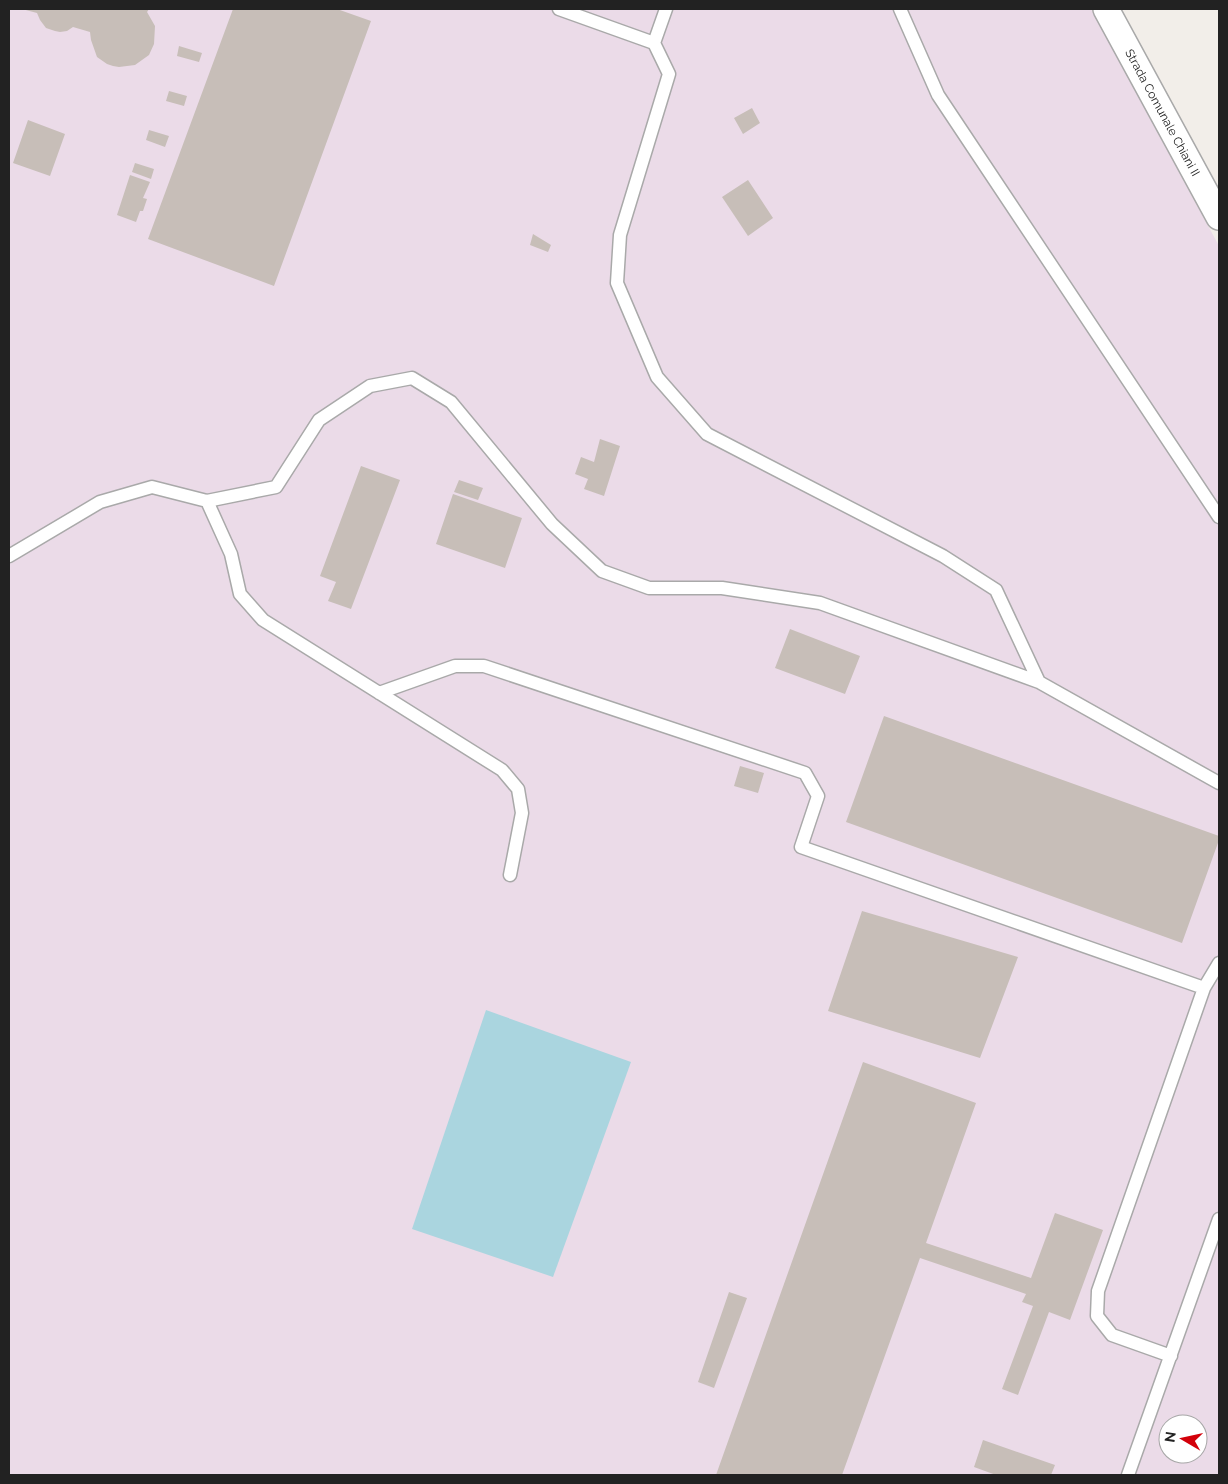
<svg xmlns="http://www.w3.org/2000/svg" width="1228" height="1484" viewBox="0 0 1228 1484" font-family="Raleway,sans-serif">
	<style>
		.industrial { fill: #ebdbe8; fill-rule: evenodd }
		.water { fill: #aad5df }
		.building { fill: #c7beb8 }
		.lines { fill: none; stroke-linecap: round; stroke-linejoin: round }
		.lane-casing { stroke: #a9a9a9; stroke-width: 15 }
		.street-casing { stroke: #a9a9a9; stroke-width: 28 }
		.lane { stroke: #fff; stroke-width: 12 }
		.street { stroke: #fff; stroke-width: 25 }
		.labels { text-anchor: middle; stroke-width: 4; stroke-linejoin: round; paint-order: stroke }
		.street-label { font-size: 12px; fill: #222; stroke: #fff }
	</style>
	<rect width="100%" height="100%" fill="#f2eee9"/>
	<path class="industrial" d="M 9,9 L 1091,9 L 1219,246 L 1219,1475 L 9,1475 ZM 1168,1424 L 1198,1424 L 1198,1454 L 1168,1454 Z"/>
	<path class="water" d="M 486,1010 L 631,1062 L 553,1277 L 412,1229 Z"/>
	<path class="building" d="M 22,9 L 149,9 L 147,12 L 155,26 L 154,44 L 149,55 L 135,65 L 119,67 L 113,66 L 107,64 L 97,57 L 91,40 L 90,32 L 73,27 L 67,31 L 60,32 L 55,31 L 46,28 L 40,20 L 37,13 Z
		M 233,9 L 337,9 L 371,21 L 274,286 L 148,239 Z
		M 179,46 L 202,53 L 199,62 L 177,56 Z
		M 169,91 L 187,96 L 184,106 L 166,101 Z
		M 752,108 L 760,123 L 743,134 L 734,118 Z
		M 28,120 L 65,134 L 50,176 L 13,163 Z
		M 149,130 L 169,136 L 165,147 L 146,140 Z
		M 135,163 L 154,169 L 151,179 L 132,172 Z
		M 130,175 L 150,182 L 143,198 L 147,199 L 143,211 L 140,211 L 136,222 L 117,215 Z
		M 748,180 L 773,218 L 748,236 L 722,197 Z
		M 533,234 L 551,245 L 548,252 L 530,245 Z
		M 600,439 L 620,446 L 604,496 L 584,489 L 588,479 L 575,474 L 581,457 L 594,462 Z
		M 361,466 L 400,480 L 351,609 L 328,601 L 336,582 L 320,576 Z
		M 459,480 L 483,488 L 478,500 L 454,492 Z
		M 453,494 L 522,518 L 505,568 L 436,544 Z
		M 790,629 L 860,656 L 845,694 L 775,668 Z
		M 884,716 L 1219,836 L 1219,840 L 1182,943 L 846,822 Z
		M 740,766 L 764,773 L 758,793 L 734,786 Z
		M 862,911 L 1018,957 L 980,1058 L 828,1011 Z
		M 863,1062 L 976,1103 L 926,1243 L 1031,1278 L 1055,1213 L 1103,1230 L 1070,1320 L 1049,1312 L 1018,1395 L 1002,1389 L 1033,1306 L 1022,1302 L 1026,1294 L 920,1258 L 842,1475 L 716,1475 Z
		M 729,1292 L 747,1298 L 714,1388 L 698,1382 Z
		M 983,1440 L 1055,1465 L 1051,1475 L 996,1475 L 974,1467 Z"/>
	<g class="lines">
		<defs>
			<path id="lane" d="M 559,9 L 654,43 L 669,74 L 620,235 L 617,283 L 657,377 L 707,434 L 943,556 L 996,590 L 1039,682
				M 900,9 L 938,95 L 1219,517
				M 654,43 L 666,9
				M 207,501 L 231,554 L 240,594 L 263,620 L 502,770 L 518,789 L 522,813 L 510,875
				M 9,556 L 100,502 L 152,487 L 207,501 L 276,487 L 319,420 L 370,386 L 412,378 L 451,402 L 552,524 L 602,571 L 649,588 L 722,588 L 820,603 L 1039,682 L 1219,783
				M 379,693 L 455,666 L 484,666 L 805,773 L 818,796 L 801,847 L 1204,988
				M 1171,1356 L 1112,1335 L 1097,1316 L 1098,1291 L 1204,988 L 1219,963
				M 1128,1475 L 1219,1219"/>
			<g id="street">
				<path id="s1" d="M 1106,9 L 1219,217"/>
			</g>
		</defs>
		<use href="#lane" class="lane-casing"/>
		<use href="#street" class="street-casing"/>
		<use href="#lane" class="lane"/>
		<use href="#street" class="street"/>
	</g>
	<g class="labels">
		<g class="street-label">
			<text dy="4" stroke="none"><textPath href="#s1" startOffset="118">Strada Comunale Chiani II</textPath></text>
		</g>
	</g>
	<rect width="1228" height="1484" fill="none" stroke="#222222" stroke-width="20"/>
	<g transform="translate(1183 1439) rotate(279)"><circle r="24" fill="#ffffff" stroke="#a7a7a7"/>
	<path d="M0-4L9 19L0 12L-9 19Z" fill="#d3000a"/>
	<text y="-8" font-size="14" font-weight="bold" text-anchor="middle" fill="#222222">N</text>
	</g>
</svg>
